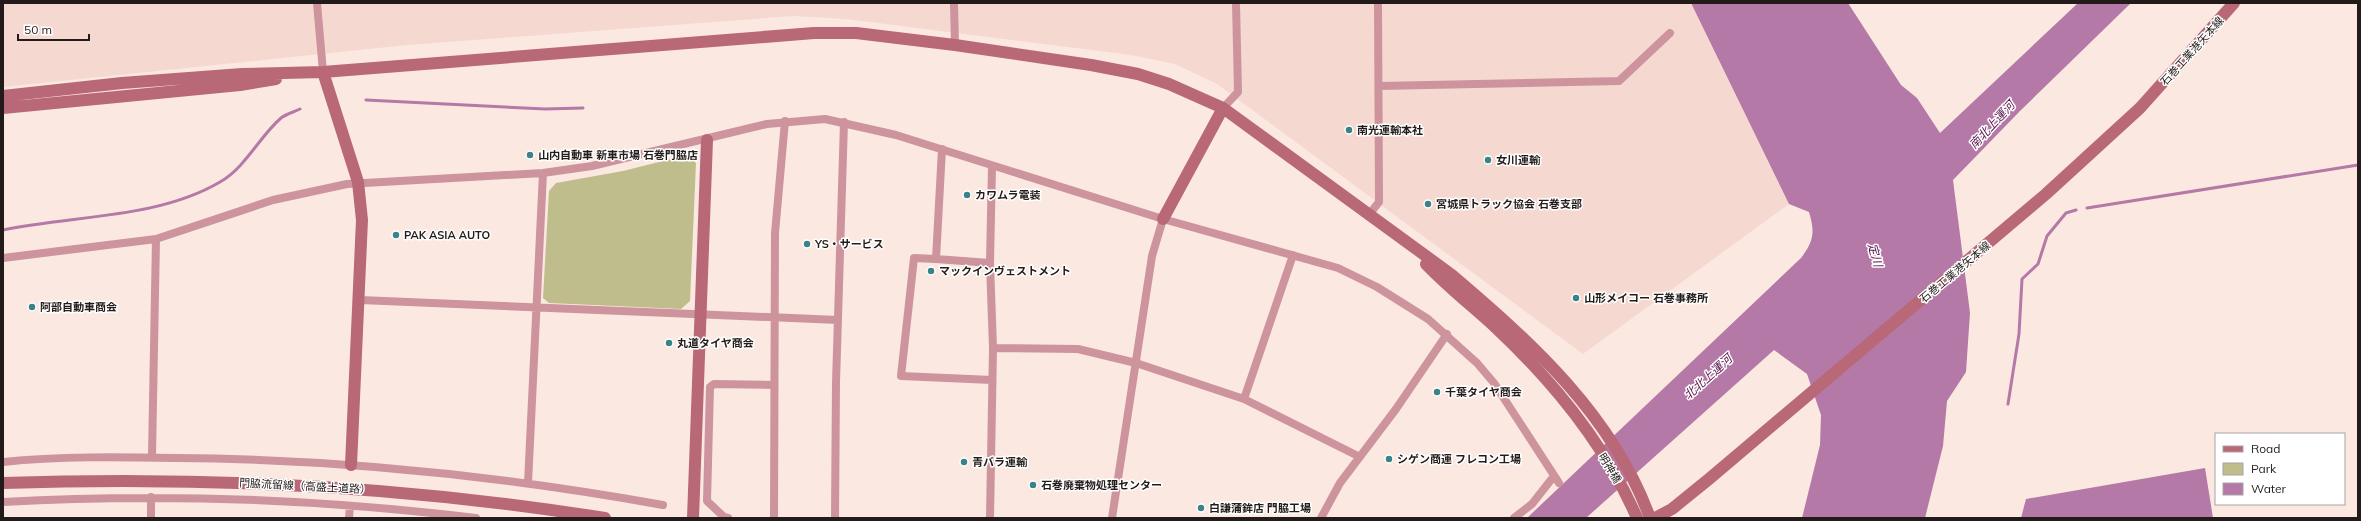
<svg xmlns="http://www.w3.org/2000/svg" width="2361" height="521" viewBox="0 0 2361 521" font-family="Mulish,'Noto Sans JP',sans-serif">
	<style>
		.built { fill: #f5d9d0 }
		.green { fill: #c0bd8d }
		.water { fill: #b479a6 }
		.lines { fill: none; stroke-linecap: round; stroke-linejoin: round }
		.stream { stroke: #b479a6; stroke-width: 3 }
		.street { stroke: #cd949e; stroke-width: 8 }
		.secondary { stroke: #b96878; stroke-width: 12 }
		.poi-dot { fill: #3b8388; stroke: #fff; stroke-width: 1.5 }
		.labels { text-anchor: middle; stroke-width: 3; stroke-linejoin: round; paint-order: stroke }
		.street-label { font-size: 11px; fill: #221b19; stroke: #fff }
		.poi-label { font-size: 11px; font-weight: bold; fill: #221b19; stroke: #fff; text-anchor: start }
		.water-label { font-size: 12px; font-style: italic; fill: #5a124e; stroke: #fff }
	</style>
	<rect width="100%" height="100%" fill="#fbe8e1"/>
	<path class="built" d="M 3,3 L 1691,3 L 1789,204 L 1583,354 L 1217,84 L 1175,64 L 1131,55 L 846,19 L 793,16 L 407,45 L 3,87 Z"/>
	<path class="green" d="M 687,155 L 696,163 L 690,301 L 681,309 L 549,303 L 543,298 L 549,191 L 556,183 L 623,171 Z"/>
	<path class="water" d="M 1691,3 L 1848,3 L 1901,85 L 1917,98 L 1940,133 L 2078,3 L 2131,3 L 2020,111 L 1953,180 L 1970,313 L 1966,372 L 1947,401 L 1943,446 L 1925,518 L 1802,518 L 1820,445 L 1821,415 L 1807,374 L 1774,350 L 1586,518 L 1527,518 L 1801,258 C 1814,241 1815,232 1809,212 L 1789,204 Z
		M 2205,468 L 2213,518 L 2021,518 L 2026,499 Z"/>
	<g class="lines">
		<path class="stream" d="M 366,100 L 545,109 L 583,108
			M 2087,208 L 2358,165
			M 3,230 C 74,215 157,219 220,182 C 246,167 259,137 281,118 C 286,114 294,112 300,109
			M 2008,404 L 2019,334 L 2022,279 L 2038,264 L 2047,236 L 2066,213 L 2076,210"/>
		<path class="street" d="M 317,3 L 323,72
			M 954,3 L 955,45
			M 1379,86 L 1619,81 L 1670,33
			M 1223,108 L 1238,92 L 1236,3
			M 942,149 L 936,259 L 914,258 L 901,376 L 992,380
			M 1368,216 L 1379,202 L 1378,3
			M 3,258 L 156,239 L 273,200 L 347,184 L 543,173 L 592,166 L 767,124 L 825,119 L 896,135 L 1163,219 L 1338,268 L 1377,287 L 1428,319 L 1477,363 L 1494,383 L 1559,483
			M 936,259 L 990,263
			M 360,300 L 838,320
			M 993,348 L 1078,349 L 1136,363 L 1244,399 L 1360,457
			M 1244,399 L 1293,255
			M 152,457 L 156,239
			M 3,462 C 60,456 119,457 176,458 C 339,459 502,476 663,505
			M 528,483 L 543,173
			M 3,502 C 161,493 319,499 476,518
			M 151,518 L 151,497
			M 349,518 L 350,506
			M 728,518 L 724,517 L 707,501 L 710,387 L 714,384 L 774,385
			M 774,518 L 775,233 L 785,121
			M 835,518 L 836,383 L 844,122
			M 990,518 L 993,348 L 990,263 L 992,166
			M 1112,518 L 1152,256 L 1163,219
			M 1321,518 L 1340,483 L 1396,409 L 1447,334
			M 1514,518 L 1532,504 L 1554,476"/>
		<path class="secondary" d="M 323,72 L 358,182 L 362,220 L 351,465
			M 3,96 L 122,83 L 242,74 L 323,72 L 814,33 L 856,33 L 955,45 L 1091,65 L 1138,74 L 1169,84 L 1223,108 L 1452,275 C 1532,343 1613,416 1650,518
			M 3,108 L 240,85 L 276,79
			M 1163,219 L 1223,108
			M 1426,264 C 1447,286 1471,305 1493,325 C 1552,380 1605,444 1637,518
			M 3,483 C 205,476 405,486 605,518
			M 693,518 L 707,140
			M 1655,518 L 1672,509 L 1709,479 L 2046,194 L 2140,108 L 2234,3"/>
	</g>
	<g class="poi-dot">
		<circle cx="1349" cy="130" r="4"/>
		<circle cx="530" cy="155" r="4"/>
		<circle cx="1488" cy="160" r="4"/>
		<circle cx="967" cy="195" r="4"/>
		<circle cx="1428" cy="204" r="4"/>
		<circle cx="396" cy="235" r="4"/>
		<circle cx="807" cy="244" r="4"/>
		<circle cx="931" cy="271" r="4"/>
		<circle cx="1576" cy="298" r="4"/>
		<circle cx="32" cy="307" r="4"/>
		<circle cx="669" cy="343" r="4"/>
		<circle cx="1437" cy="392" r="4"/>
		<circle cx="1389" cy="459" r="4"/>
		<circle cx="964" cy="462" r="4"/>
		<circle cx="1033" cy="485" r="4"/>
		<circle cx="1201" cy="508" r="4"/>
	</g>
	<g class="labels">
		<g class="street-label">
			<text transform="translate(2192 51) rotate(-48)" y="4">石巻工業港矢本線</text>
			<text transform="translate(1955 272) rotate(-40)" y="4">石巻工業港矢本線</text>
			<text transform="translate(1610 468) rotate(59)" y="4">明神橋</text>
			<text transform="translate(305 486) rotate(3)" y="4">門脇流留線（高盛土道路）</text>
		</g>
		<g class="poi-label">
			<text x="1357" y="134">南光運輸本社</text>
			<text x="538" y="159">山内自動車 新車市場 石巻門脇店</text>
			<text x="1496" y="164">女川運輸</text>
			<text x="975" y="199">カワムラ電装</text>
			<text x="1436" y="208">宮城県トラック協会 石巻支部</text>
			<text x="404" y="239">PAK ASIA AUTO</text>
			<text x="815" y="248">YS・サービス</text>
			<text x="939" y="275">マックインヴェストメント</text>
			<text x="1584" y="302">山形メイコー 石巻事務所</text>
			<text x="40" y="311">阿部自動車商会</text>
			<text x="677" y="347">丸道タイヤ商会</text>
			<text x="1445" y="396">千葉タイヤ商会</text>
			<text x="1397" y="463">シゲン商運 フレコン工場</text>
			<text x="972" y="466">青バラ運輸</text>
			<text x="1041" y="489">石巻廃棄物処理センター</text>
			<text x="1209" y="512">白謙蒲鉾店 門脇工場</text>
		</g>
		<g class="water-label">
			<text transform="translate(1992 125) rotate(-47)" y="4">南北上運河</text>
			<text transform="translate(1875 255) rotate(75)" y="4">定川</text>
			<text transform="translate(1708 377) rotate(-42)" y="4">北北上運河</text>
		</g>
	</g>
	<rect width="2361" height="521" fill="none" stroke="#221b19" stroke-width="8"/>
	<rect x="2215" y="433" width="130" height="72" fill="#ffffff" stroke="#a7a4a3"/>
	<rect x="2223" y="446" width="20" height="6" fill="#b96878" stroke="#a7a4a3"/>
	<text x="2251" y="453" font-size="12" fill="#221b19">Road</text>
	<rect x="2223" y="463" width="20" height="12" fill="#c0bd8d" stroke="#a7a4a3"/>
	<text x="2251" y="473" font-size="12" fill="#221b19">Park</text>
	<rect x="2223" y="483" width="20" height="12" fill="#b479a6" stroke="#a7a4a3"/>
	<text x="2251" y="493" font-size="12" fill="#221b19">Water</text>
	<path d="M18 34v6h71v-6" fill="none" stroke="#221b19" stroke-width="2"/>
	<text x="24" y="34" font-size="12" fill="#221b19" stroke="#ffffff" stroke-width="3" paint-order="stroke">50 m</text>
</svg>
